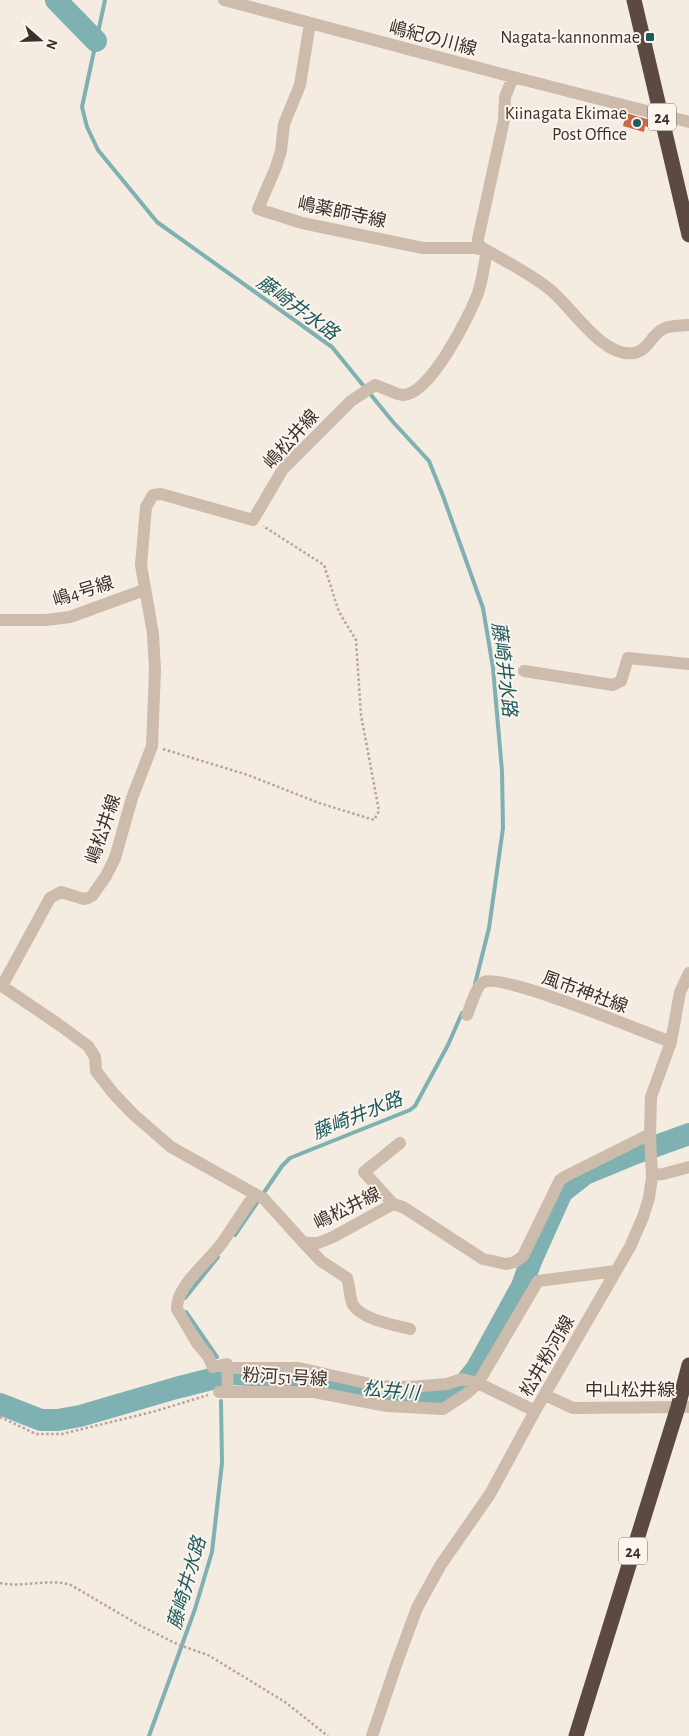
<svg xmlns="http://www.w3.org/2000/svg" width="689" height="1736" viewBox="0 0 689 1736" font-family="'Alegreya Sans','Noto Sans JP',sans-serif">
	<style>
		.lines { fill: none; stroke-linecap: round; stroke-linejoin: round }
		.stream { stroke: #7fb0b2; stroke-width: 4 }
		.river { stroke: #7fb0b2; stroke-width: 22 }
		.building { fill: #c8694b }
		.path { stroke: #b9a596; stroke-width: 2.5; stroke-dasharray: 2.5 2.5; stroke-linecap: butt }
		.minor { stroke: #cdbbac; stroke-width: 12 }
		.highway { stroke: #5c4a42; stroke-width: 15 }
		.poi-dot { fill: #1f5a5e; stroke: #fbf5ee; stroke-width: 2 }
		.labels { text-anchor: middle; stroke-width: 4; stroke-linejoin: round; paint-order: stroke }
		.shield { fill: #fbf5ee; stroke: #756b66; stroke-width: 1 }
		.shield-label { font-size: 16px; font-weight: bold; fill: #3b302b }
		.poi-label { font-size: 18px; fill: #3b302b; stroke: #fbf5ee; text-anchor: end }
		.street-label { font-size: 18px; fill: #3b302b; stroke: #fbf5ee }
		.water-label { font-size: 19px; font-style: italic; fill: #1f5a5e; stroke: #fbf5ee }
	</style>
	<rect width="100%" height="100%" fill="#f4ebe1"/>
	<g class="lines">
		<path class="stream" d="M 105,0 L 82,107 L 87,127 L 98,150 L 157,222 L 332,347 L 393,422 L 429,461 L 443,496 L 483,608 L 493,668 L 502,771 L 503,828 L 489,928 L 475,984
			M 235,1235 L 282,1166 L 290,1158 L 410,1110 L 415,1106 L 448,1045 L 462,1013
			M 185,1298 L 218,1257
			M 186,1312 L 217,1357
			M 149,1736 L 195,1609 L 212,1552 L 222,1463 L 221,1401"/>
		<path class="river" d="M 56,0 L 96,41
			M 0,1404 L 41,1420 L 58,1420 L 80,1416 L 176,1388 L 231,1374 L 293,1377 L 407,1396 L 427,1396 L 453,1391 L 465,1383 L 477,1368 L 522,1286 L 531,1261 L 562,1192 L 585,1174 L 631,1155 L 689,1134"/>
	</g>
	<path class="building" d="M 626,113 L 650,120 L 648,127 L 645,126 L 644,132 L 623,126 Z"/>
	<g class="lines">
		<path class="path" d="M 163,749 L 248,775 L 319,803 L 374,820 L 379,811 L 361,715 L 356,640 L 339,612 L 324,565 L 263,526
			M 0,1417 L 36,1434 L 62,1434 L 156,1411 L 208,1395
			M 0,1583 C 23,1588 49,1578 71,1585 L 139,1625 L 179,1645 L 208,1655 L 285,1702 L 328,1736"/>
		<path class="minor" d="M 224,0 L 513,77 L 689,122
			M 310,23 L 300,85 L 284,124 L 281,151 L 276,167 L 258,209 L 302,223 L 423,248 L 475,248 L 486,250 C 507,262 529,273 548,288 C 571,305 601,358 634,353 C 649,350 650,336 663,329 C 671,325 680,326 689,325
			M 513,77 L 505,97 L 504,120 L 478,239 L 478,245 L 486,250 L 486,255 C 484,268 482,281 478,293 C 470,315 430,395 403,395 C 396,395 383,387 375,385 L 351,401 L 283,469 L 253,520 L 161,494 L 153,495 L 146,507 L 141,565 L 153,634 L 155,670 L 152,746 L 132,798 L 115,858 L 106,876 L 92,896 L 88,898 L 84,899 L 61,892 L 50,898 L 2,986 L 58,1024 L 88,1046 L 95,1057 L 96,1071 L 113,1093 L 133,1114 L 171,1147 L 264,1199 L 303,1242 L 309,1243 L 318,1243 L 333,1237 L 393,1204 L 403,1207 L 483,1259 L 506,1264 L 515,1262 L 523,1256 L 560,1180 L 566,1176 L 650,1134
			M 0,620 L 46,620 L 70,617 L 144,590
			M 524,671 L 613,685 L 621,681 L 628,658 L 689,664
			M 467,1015 C 470,1008 477,984 484,982 C 504,973 643,1032 671,1042
			M 652,1175 L 663,1174 L 689,1167
			M 393,1204 L 364,1172 L 400,1143
			M 303,1242 L 321,1261 L 347,1278 C 350,1286 349,1297 353,1305 C 363,1320 394,1325 410,1329
			M 227,1368 L 299,1368 L 379,1386 L 409,1387 L 447,1384 L 462,1379 L 478,1383 L 538,1281 L 616,1271
			M 219,1392 L 314,1392 L 387,1406 L 443,1409 L 466,1394 L 478,1383 L 535,1411
			M 228,1392 L 227,1364 L 213,1367 L 208,1356 L 197,1343 L 177,1309 C 176,1286 209,1261 222,1243 C 233,1227 244,1210 255,1194
			M 545,1395 L 573,1408 L 689,1407
			M 372,1736 L 396,1665 L 417,1608 L 440,1566 L 490,1494 L 535,1411 L 630,1247 L 643,1217 L 649,1198 L 652,1177 L 650,1134 L 651,1097 L 671,1042 L 680,992 L 689,973"/>
		<path class="highway" d="M 634,0 L 689,235
			M 576,1736 L 678,1407 L 689,1365"/>
	</g>
	<g class="poi-dot">
		<rect x="645" y="32" width="10" height="10" rx="2.5"/>
		<circle cx="637" cy="123" r="5"/>
	</g>
	<g class="labels">
		<g class="shield">
			<rect x="648" y="103.5" width="28" height="27" rx="4"/>
			<rect x="619" y="1537.5" width="28" height="27" rx="4"/>
		</g>
		<g class="shield-label">
			<text x="662" y="123">24</text>
			<text x="633" y="1557">24</text>
		</g>
		<g class="poi-label">
			<text x="640" y="43">Nagata-kannonmae</text>
			<text x="627" y="119">Kiinagata Ekimae<tspan x="627" dy="21">Post Office</tspan></text>
		</g>
		<g class="street-label">
			<text transform="translate(433 38) rotate(15)" y="6">嶋紀の川線</text>
			<text transform="translate(342 212) rotate(12)" y="6">嶋薬師寺線</text>
			<text transform="translate(291 439) rotate(-48)" y="6">嶋松井線</text>
			<text transform="translate(83 591) rotate(-17)" y="6">嶋4号線</text>
			<text transform="translate(103 829) rotate(-71)" y="6">嶋松井線</text>
			<text transform="translate(585 992) rotate(20)" y="6">風市神社線</text>
			<text transform="translate(347 1208) rotate(-26)" y="6">嶋松井線</text>
			<text transform="translate(547 1356) rotate(-60)" y="6">松井粉河線</text>
			<text transform="translate(285 1377) rotate(3)" y="6">粉河51号線</text>
			<text x="630" y="1396">中山松井線</text>
		</g>
		<g class="water-label">
			<text transform="translate(298 307) rotate(36)" y="7">藤崎井水路</text>
			<text transform="translate(505 669) rotate(83)" y="7">藤崎井水路</text>
			<text transform="translate(357 1115) rotate(-22)" y="7">藤崎井水路</text>
			<text transform="translate(391 1390) rotate(5)" y="7">松井川</text>
			<text transform="translate(186 1583) rotate(-74)" y="7">藤崎井水路</text>
		</g>
	</g>
	<g transform="translate(40 40) rotate(110)" stroke="#fbf5ee" stroke-width="4" paint-order="stroke">
	<path d="M0-4L9 19L0 12L-9 19Z" fill="#3b302b"/>
	<text y="-8" font-size="14" font-weight="bold" text-anchor="middle" fill="#3b302b">N</text>
	</g>
</svg>
